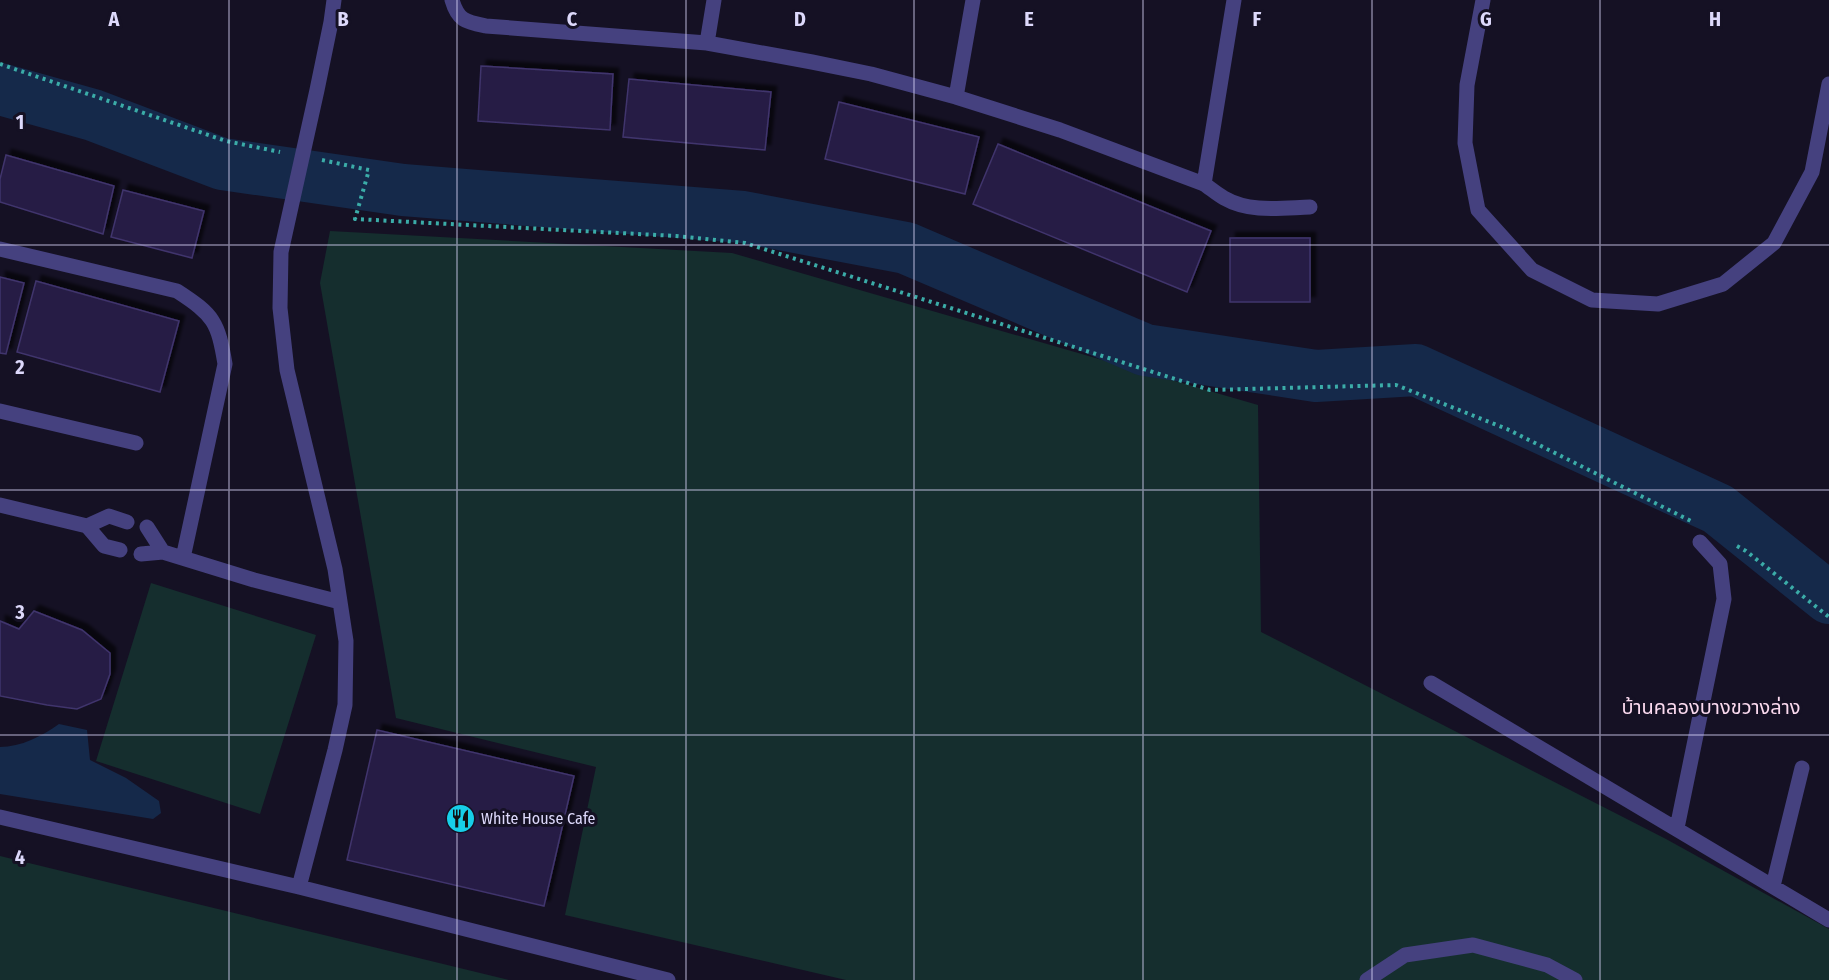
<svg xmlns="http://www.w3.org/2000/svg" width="1829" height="980" viewBox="0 0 1829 980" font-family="'Fira Sans Condensed','Noto Sans Thai',sans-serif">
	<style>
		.green { fill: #152e2e }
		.water { fill: #15294a }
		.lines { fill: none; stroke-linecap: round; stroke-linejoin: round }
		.river { stroke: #15294a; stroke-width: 52 }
		.building { fill: #271f44; stroke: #40346d; stroke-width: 1.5; filter: url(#shadow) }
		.path { stroke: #3baca8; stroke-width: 4; stroke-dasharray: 3 4.5; stroke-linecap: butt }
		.street { stroke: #45417f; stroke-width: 15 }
		.grid { fill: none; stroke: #ddd9fb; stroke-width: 1.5; stroke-opacity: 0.55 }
		.labels { text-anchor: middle; stroke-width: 6; stroke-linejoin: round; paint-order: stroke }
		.poi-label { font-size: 16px; fill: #ddd9fb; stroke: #151124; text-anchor: start }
		.quarter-label { font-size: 20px; fill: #fbdaef; stroke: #151124 }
		.grid-label { font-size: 20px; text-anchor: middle; font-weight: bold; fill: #ddd9fb; stroke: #151124; stroke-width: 6; stroke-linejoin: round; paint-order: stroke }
	</style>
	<defs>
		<filter id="shadow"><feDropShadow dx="5.5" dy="-5.5" stdDeviation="1.5" flood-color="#0009"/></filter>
	</defs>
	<rect width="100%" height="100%" fill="#151124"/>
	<path class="green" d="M 330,231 L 732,253 L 1258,405 L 1261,632 L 1666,839 L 1829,929 L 1829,980 L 846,980 L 565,915 L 596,767 L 396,718 L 320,283 Z
		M 151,583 L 316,635 L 260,814 L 96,761 Z
		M 0,856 L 509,980 L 0,980 Z"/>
	<path class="water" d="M 59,724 L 87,730 L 90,760 L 126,778 L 159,801 L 161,813 L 153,819 L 0,794 L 0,747 C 21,747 42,736 59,724 Z"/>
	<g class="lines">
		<path class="river" d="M 0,89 L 93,115 L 222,164 L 403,190 L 743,217 L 906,248 L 1145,350 L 1316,376 L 1416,370 L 1718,509 L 1829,598"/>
	</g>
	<path class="building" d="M 481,66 L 613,74 L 610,130 L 478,121 Z
		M 629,79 L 771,92 L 765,150 L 623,137 Z
		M 839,102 L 979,137 L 965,194 L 825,159 Z
		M 998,144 L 1211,231 L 1187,292 L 973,204 Z
		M 6,155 L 114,186 L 103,234 L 0,202 L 0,179 Z
		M 123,190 L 204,211 L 192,258 L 111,237 Z
		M 1230,238 L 1310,238 L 1310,302 L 1230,302 Z
		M 0,277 L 24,283 L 6,354 L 0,353 Z
		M 36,281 L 179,321 L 160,392 L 17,352 Z
		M 34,611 L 82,630 L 110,653 L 110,674 L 101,699 L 77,709 L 47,705 L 0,696 L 0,621 L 19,629 Z
		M 377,730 L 574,776 L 544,906 L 347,860 Z"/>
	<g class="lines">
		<path class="path" d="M 0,64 L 226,141 L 280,152
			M 322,160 L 369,170 L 355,219 L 676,236 L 745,243 L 1210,390 L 1396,385 L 1507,429 L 1691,521
			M 1737,546 L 1746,551 L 1829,617"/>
		<path class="street" d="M 452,0 C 458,21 466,22 486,26 L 707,43 L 812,62 L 871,74 L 956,97 L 1060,130 L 1204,184 C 1210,188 1217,194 1224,198 C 1250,213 1281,208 1310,207
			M 1483,0 L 1467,85 L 1465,143 L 1478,210 L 1532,270 L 1592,300 L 1658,304 L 1723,284 L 1774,243 L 1812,172 L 1829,84
			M 707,43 L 714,0
			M 956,97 L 973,0
			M 1204,184 L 1234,0
			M 0,249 L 177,291 C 214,315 218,322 225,364 L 183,558
			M 0,411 L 136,443
			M 0,505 L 87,526 L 109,516 L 127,522
			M 87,526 L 104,546 L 120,550
			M 147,527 L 163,552
			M 141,554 L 163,552 L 254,580 L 340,602
			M 1431,683 L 1829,920
			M 0,817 L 299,887 L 668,980
			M 1677,828 L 1724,599 L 1720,564 L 1700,542
			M 1773,886 L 1802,768
			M 299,887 L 335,750 L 345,705 L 346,641 L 335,569 L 287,370 L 280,308 L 281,252 L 317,90 L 331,22 L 334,0
			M 1367,980 L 1405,955 L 1473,945 L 1547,965 L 1575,980"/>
	</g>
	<path class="grid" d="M 229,0 L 229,980M 457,0 L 457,980M 686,0 L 686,980M 914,0 L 914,980M 1143,0 L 1143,980M 1372,0 L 1372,980M 1600,0 L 1600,980M 0,245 L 1829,245M 0,490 L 1829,490M 0,735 L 1829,735"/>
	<defs>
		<symbol id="restaurant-disc" viewBox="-11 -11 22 22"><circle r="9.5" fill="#17cee8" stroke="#151124"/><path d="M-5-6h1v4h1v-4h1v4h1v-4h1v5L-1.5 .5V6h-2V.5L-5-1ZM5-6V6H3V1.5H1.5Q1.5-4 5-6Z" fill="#111"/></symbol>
	</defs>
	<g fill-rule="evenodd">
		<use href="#restaurant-disc" x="444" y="802" width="33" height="33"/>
	</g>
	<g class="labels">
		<g class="poi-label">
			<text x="481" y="824">White House Cafe</text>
		</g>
		<g class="quarter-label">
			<text x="1711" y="714">บ้านคลองบางขวางล่าง</text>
		</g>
	</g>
	<g class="grid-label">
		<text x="114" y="26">A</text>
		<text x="343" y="26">B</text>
		<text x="572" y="26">C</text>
		<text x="800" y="26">D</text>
		<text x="1029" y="26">E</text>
		<text x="1257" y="26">F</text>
		<text x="1486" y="26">G</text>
		<text x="1715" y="26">H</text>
		<text x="20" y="129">1</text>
		<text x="20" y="374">2</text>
		<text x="20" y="619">3</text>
		<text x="20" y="864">4</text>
	</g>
</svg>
